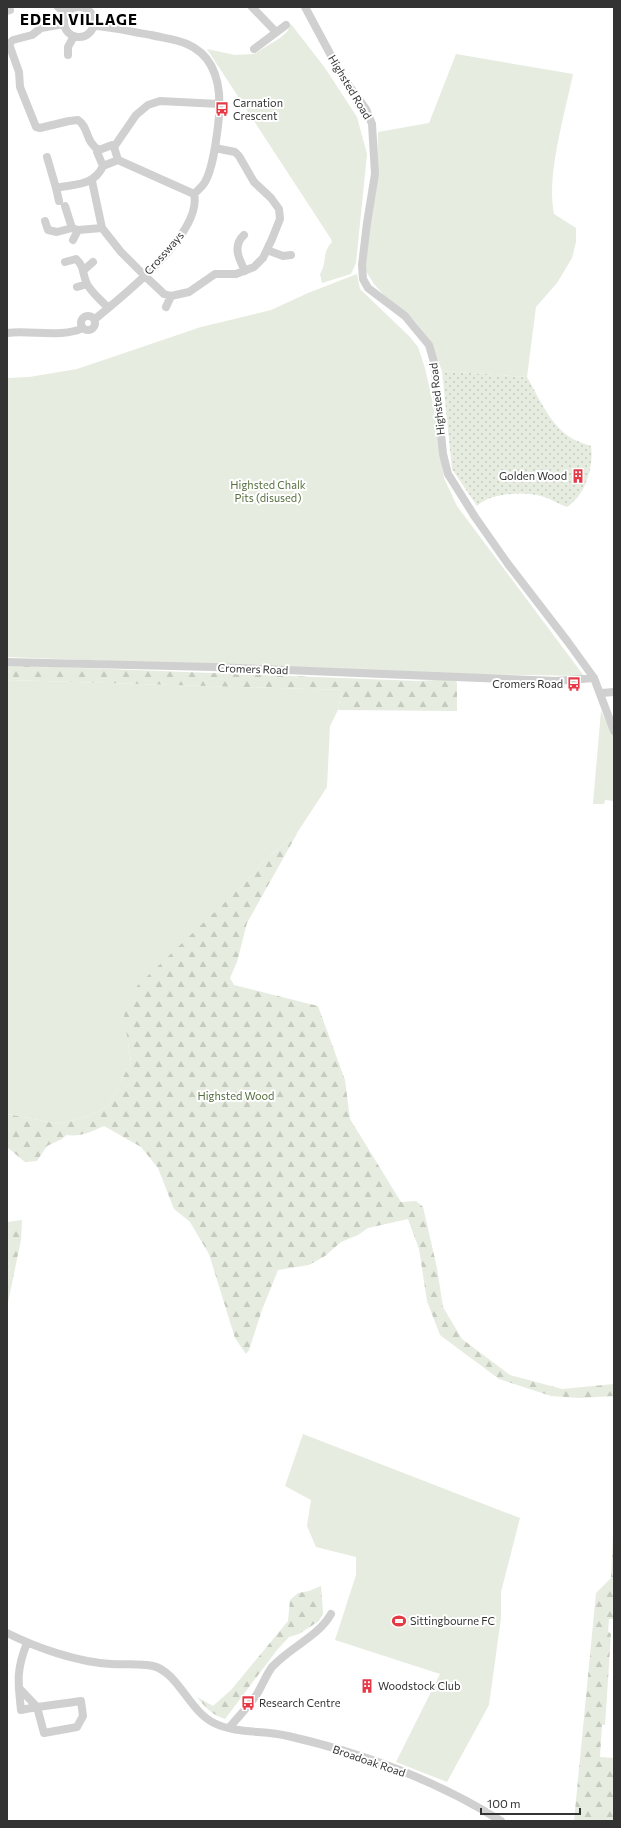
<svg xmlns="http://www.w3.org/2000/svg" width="621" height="1828" viewBox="0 0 621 1828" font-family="Commissioner,sans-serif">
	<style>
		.green { fill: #e6ecdf }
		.forest { fill: url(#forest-firs) }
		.garden { fill: url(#garden-dots) }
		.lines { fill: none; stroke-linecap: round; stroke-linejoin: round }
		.minor { stroke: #d0d0d0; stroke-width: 8 }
		.labels { text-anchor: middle; stroke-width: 4; stroke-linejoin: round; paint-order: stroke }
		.street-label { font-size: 11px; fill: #333; stroke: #fff }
		.poi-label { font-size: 11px; fill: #333; stroke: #fff; text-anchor: start }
		.park-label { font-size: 11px; fill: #56703f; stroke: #fff }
		.district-label { font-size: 15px; font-weight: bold; letter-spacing: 1px; fill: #000; stroke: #fff }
	</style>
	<defs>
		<pattern id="forest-firs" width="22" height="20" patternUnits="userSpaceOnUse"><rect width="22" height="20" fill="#e6ecdf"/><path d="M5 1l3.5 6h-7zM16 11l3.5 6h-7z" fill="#c6cbc0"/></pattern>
		<pattern id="garden-dots" width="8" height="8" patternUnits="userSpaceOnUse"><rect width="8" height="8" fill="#e6ecdf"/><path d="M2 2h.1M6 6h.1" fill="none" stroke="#c6cbc0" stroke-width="1.8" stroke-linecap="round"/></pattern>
	</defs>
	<rect width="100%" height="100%" fill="#fff"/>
	<path class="green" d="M 291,24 L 325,68 L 357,117 L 367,154 L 356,263 L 351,274 L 322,283 L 320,274 C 328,261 321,254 332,242 L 331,239 L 207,49 L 235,55 L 254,54 L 280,38 L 287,32 Z
		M 456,54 L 573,74 C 565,114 546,175 554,214 L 576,228 L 576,242 L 572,258 L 557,283 L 536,307 L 527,377 L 442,371 L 430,340 L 413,319 L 388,300 L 374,284 L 364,268 L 377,174 L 378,132 L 429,123 Z
		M 357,274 L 360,289 L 410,337 L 418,347 L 425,368 L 433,404 L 444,478 L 457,506 L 584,676 L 456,674 L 7,657 L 7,378 L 29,377 L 77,369 L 201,327 L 271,310 L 308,293 Z
		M 7,680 L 342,690 L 338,710 L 330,726 L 327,787 L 299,830 L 263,862 L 244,884 L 133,991 L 128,1043 L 131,1062 L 108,1106 L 89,1116 L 59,1124 L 7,1114 Z
		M 601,711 L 614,738 L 614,801 L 605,800 L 604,804 L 593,804 Z
		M 303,1434 L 520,1518 L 501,1592 L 501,1618 L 489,1705 L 447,1782 L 396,1762 L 440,1674 L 335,1640 L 356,1575 L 356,1557 L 316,1547 L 307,1526 L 311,1500 L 285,1486 Z"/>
	<path class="forest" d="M 7,665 L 418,681 L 455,679 L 457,683 L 457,711 L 338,710 L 342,690 L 7,680 Z
		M 299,830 L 247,923 L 237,962 L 230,978 L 234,985 L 318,1006 L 345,1080 L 350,1119 L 401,1202 L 416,1201 L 423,1207 L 437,1268 L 443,1307 L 462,1339 L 510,1375 L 562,1389 L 614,1384 L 614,1396 L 580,1398 L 551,1396 L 499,1379 L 440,1335 L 427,1301 L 419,1249 L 408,1219 L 368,1228 L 358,1235 L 341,1242 L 325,1256 L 309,1265 L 278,1270 L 262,1310 L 249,1350 L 246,1354 L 235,1338 L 209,1254 L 190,1222 L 174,1209 L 158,1168 L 141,1147 L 104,1126 C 91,1132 80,1137 66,1135 L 62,1139 L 47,1146 L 37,1161 L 25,1162 L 7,1147 L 7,1114 L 59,1124 L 89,1116 L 108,1106 L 131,1062 L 124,1016 L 133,990 L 244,884 L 263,862 Z
		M 22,1220 L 21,1240 L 7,1307 L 7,1222 Z
		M 614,1513 L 614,1619 L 609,1619 L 608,1631 L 611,1634 L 605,1725 L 602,1725 L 600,1757 L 614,1758 L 614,1821 L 574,1821 L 596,1593 L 611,1578 Z
		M 321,1586 L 323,1613 L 319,1621 L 299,1634 L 289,1637 L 277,1650 L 225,1719 C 212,1715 205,1707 197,1697 L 213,1706 L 231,1690 L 288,1621 L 290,1600 L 298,1593 L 309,1591 Z"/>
	<path class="garden" d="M 442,371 L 527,377 C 539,398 551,427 573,439 C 579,442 585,444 591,446 C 594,467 585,496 567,507 C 558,504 550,498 541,496 C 524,491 489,493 477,506 L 452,469 Z"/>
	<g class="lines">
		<path class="minor" d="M64 22a15 15 0 1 1 30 0a15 15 0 1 1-30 0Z
			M 58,7 L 67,14
			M 252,7 L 276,32
			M 305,7 L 342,76 L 366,109 L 372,124 L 375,174 L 367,223 L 362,265 L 363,279 L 368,288 L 405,316 L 429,345 L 434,362 L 443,454 L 448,474 L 475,517 L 508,564 L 568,642 L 594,678 L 614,731
			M 7,11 L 10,10
			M 64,24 L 41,28 L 32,35 L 13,40 L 9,44 L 19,72 L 20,87 L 36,127 L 40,128 L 69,121 L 78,120 C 89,127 85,142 99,150
			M 94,26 C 114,27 132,32 151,35 C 163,38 176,39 187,44 C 220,58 222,95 218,126 C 216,142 213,168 205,182 C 202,187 198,190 194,194 C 203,233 123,296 95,319
			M 254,49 L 286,25
			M 68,55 L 68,47 L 74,36
			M 47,157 L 56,188 C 75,184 94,186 103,166 L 118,160
			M 118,160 L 114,147 L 136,115 L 148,105 L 160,101 L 219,104
			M 118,160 L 194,194
			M 103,166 L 97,152 L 99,150 L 112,145 L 114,147
			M 92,181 L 102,228
			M 56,188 L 59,201
			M 65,206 L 72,228 L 78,230 L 102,228
			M 45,221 L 48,230 L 57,232 L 72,228
			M 102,228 L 121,252 L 145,276 L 164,294 L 171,296 L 189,292 L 215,274 L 236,274 L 254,267 L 263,258 L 272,239 L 280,219 L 279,209 L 271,198 L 254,182 L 239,156 L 235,152 L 215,148
			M 244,235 C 232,246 239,259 245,271
			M 73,240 L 78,230
			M 267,250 L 283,256 L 291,255
			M 65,262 L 76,259 C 85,267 82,274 87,284 C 91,292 102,301 108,308
			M 85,269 L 93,262
			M 77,287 L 87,284
			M 166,307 L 171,296
			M81 323a7 7 0 1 1 14 0a7 7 0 1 1-14 0Z
			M 7,333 C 30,330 63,338 83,328
			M 7,662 L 213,667 L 556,681 L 594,678
			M 601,693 L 614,692
			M 7,1633 C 37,1648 77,1662 111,1664 C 125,1665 139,1663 153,1666 C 178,1672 189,1711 214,1723 C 236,1734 264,1730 288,1736 C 362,1753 436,1780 501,1821
			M 19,1688 L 37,1707 L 44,1733 L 77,1727 L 83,1716 L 81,1701 C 61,1704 41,1706 21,1710 C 18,1682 16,1670 27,1643
			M 229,1728 C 238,1717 249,1706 257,1694 C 262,1686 266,1675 272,1667 C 290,1647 318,1637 331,1614"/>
	</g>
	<defs>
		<symbol id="bus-bare" viewBox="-9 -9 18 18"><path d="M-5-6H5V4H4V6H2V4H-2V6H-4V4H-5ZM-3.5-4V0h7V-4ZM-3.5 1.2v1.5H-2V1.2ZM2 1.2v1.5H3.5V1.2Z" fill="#e63946" stroke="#fff" stroke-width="2.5" paint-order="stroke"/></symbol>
		<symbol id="building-bare" viewBox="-9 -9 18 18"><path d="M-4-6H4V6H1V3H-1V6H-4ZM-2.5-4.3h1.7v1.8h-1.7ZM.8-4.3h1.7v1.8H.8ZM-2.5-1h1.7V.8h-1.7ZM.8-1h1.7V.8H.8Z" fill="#e63946" stroke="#fff" stroke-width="2.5" paint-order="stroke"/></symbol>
		<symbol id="stadium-bare" viewBox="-9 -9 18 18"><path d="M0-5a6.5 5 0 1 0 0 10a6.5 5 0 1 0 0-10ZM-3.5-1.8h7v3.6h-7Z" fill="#e63946" stroke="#fff" stroke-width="2.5" paint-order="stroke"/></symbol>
	</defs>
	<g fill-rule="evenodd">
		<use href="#bus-bare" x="212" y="99" width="20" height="20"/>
		<use href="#building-bare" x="568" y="466" width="20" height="20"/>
		<use href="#bus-bare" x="564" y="674" width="20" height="20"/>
		<use href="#stadium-bare" x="389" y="1611" width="20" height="20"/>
		<use href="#building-bare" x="357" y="1676" width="20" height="20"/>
		<use href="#bus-bare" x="238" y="1693" width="20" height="20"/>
	</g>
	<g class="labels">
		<g class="street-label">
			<text transform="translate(350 87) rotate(59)" y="4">Highsted Road</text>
			<text transform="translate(164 253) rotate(-49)" y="4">Crossways</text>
			<text transform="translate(437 399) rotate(-96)" y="4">Highsted Road</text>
			<text transform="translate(253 669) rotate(2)" y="4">Cromers Road</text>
			<text transform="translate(369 1761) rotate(19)" y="4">Broadoak Road</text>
		</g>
		<g class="poi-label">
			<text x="233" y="107">Carnation<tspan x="233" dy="13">Crescent</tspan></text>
			<text x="567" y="480" text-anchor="end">Golden Wood</text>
			<text x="563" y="688" text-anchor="end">Cromers Road</text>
			<text x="410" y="1625">Sittingbourne FC</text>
			<text x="378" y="1690">Woodstock Club</text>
			<text x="259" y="1707">Research Centre</text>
		</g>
		<g class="park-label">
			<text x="268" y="489">Highsted Chalk<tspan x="268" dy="13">Pits (disused)</tspan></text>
			<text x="236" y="1100">Highsted Wood</text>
		</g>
		<g class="district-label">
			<text x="79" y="25">EDEN VILLAGE</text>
		</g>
	</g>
	<rect width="621" height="1828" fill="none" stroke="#333333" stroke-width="16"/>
	<path d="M481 1808v6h99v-6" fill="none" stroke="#333333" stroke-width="2"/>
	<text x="487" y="1808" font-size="12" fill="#333333" stroke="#ffffff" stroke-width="3" paint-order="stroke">100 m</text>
</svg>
